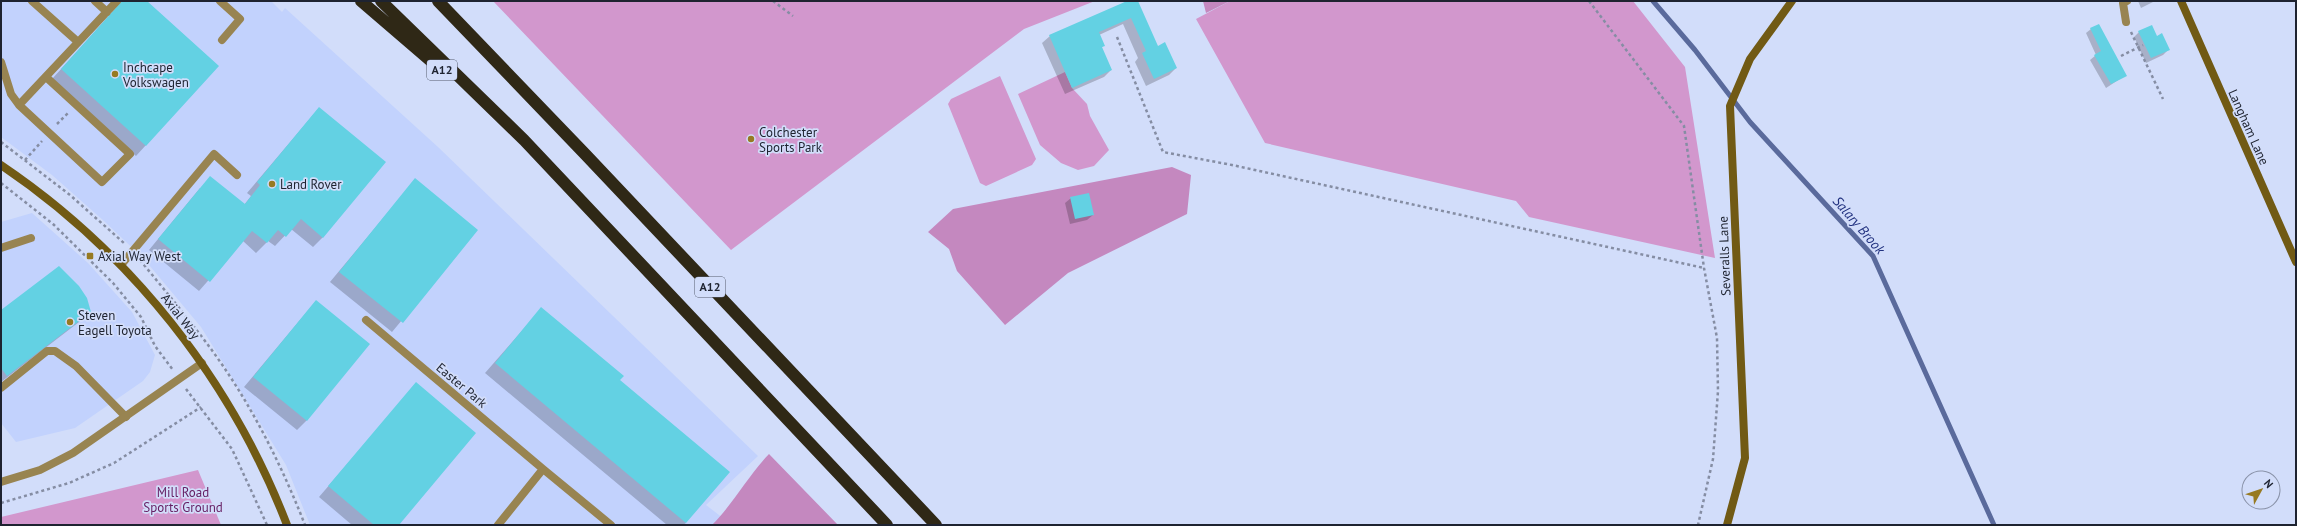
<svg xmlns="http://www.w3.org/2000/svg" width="2297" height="526" viewBox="0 0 2297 526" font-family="'PT Sans',sans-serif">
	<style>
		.built { fill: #c2d2fd }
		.green { fill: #d297cd }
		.forest { fill: #c488bf }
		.shadow { fill: #0003 }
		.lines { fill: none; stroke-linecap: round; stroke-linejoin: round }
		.stream { stroke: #5a6a9c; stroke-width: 5 }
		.building { fill: #63d1e3 }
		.path { stroke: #858da3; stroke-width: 2.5; stroke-dasharray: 3 3; stroke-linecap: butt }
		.lane { stroke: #988451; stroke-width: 8 }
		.street { stroke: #988451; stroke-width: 8 }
		.secondary { stroke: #715a14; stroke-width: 8 }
		.highway { stroke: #2f2816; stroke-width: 12 }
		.poi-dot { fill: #977a22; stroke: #d2ddfa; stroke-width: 1.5 }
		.labels { text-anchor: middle; stroke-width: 3.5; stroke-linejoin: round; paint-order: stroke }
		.shield { fill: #d2ddfa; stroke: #545b6d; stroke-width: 1 }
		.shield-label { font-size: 12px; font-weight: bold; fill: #1e2330 }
		.poi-label { font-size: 13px; fill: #1e2330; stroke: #d2ddfa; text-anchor: start }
		.street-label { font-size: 13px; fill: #1e2330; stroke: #d2ddfa }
		.park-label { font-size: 13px; fill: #651d62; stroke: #d2ddfa }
		.water-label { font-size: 14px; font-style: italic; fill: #21317f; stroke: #d2ddfa }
	</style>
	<rect width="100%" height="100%" fill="#d2ddfa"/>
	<path class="built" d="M 1,1 L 271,1 L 282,12 L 285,8 L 438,147 L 758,456 L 706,505 L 732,525 L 310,525 L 286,465 L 201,327 L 144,259 L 104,221 L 52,175 L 1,137 Z
		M 32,213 L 88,263 L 132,312 L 155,355 L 150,372 L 143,381 L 75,428 L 16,442 L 1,423 L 1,222 Z"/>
	<path class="green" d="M 493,1 L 1095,1 L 1024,29 L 731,250 Z
		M 1230,1 L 1633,1 L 1685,67 L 1715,258 L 1529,217 L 1516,201 L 1265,143 L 1196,19 Z
		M 1065,72 L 1072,88 L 1087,104 L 1090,116 L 1109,150 L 1094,166 L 1078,170 L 1061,163 L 1040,145 L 1018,94 Z
		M 1000,76 L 1036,159 L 1032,165 L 986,186 L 980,183 L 948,104 L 951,99 Z
		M 198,470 L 221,525 L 1,525 L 1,517 Z"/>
	<path class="forest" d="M 1203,1 L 1230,1 L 1206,13 Z
		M 1172,167 L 1191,175 L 1187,214 L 1068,273 L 1005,325 L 957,271 L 949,249 L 928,232 L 953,209 Z
		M 769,454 L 838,525 L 712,525 C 733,504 748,476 769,454 Z"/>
	<path class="shadow" d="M 123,1 L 146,1 L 218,66 L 136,156 L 52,79 Z
		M 1130,1 L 1137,1 L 1157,47 L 1176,68 L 1169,75 L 1146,86 L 1135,62 L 1138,58 L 1123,24 L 1099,35 L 1104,45 L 1101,48 L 1111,70 L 1104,77 L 1065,94 L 1042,43 L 1050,36 Z
		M 2138,1 L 2155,1 L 2141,8 Z
		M 2091,29 L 2126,75 L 2106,88 L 2090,60 L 2096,55 L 2086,33 Z
		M 2139,32 L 2156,37 L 2168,50 L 2163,55 L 2146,63 L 2134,37 Z
		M 319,108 L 323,237 L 313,247 L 291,229 L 275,246 L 268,241 L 256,253 L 243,241 L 199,291 L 149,250 L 200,188 L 244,205 L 251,196 L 247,193 Z
		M 415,180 L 477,230 L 392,332 L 330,282 Z
		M 1071,198 L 1093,215 L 1087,220 L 1070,224 L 1065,203 Z
		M 316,301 L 307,420 L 297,430 L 244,387 Z
		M 541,309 L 619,380 L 686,523 L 683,525 L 667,525 L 485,373 Z
		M 1,312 L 90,312 L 79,322 L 1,382 Z
		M 416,384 L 397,525 L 352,525 L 319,497 Z"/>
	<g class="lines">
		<path class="stream" d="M 1653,1 L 1695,50 L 1750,122 L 1873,256 L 1994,525"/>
	</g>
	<path class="building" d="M 122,1 L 147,1 L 219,66 L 146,146 L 61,69 Z
		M 1127,1 L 1138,1 L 1158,46 L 1165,42 L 1177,68 L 1154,79 L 1142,53 L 1146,51 L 1131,18 L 1099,32 L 1105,46 L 1102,47 L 1112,70 L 1072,88 L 1049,35 Z
		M 2099,24 L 2127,76 L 2111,84 L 2094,55 L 2101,51 L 2090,28 Z
		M 2152,25 L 2157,36 L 2162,33 L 2170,50 L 2151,58 L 2138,31 Z
		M 319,107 L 386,162 L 323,238 L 301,219 L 286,237 L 278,230 L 267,243 L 252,231 L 210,282 L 158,239 L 210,176 L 245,204 L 260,185 L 257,182 Z
		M 415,178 L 478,230 L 403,323 L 339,272 Z
		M 1089,193 L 1094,215 L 1075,219 L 1070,197 Z
		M 59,266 L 79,286 L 87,298 L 91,312 L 7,376 L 1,368 L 1,310 Z
		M 316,300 L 370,344 L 307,421 L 253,377 Z
		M 541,307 L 624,376 L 620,380 L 730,472 L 686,523 L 495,363 Z
		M 416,382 L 476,433 L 399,525 L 374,525 L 328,486 Z"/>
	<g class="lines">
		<path class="path" d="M 773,1 L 793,16
			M 1589,1 L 1684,126 L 1704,268 L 1717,338 L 1718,391 L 1713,459 L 1698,525
			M 2131,32 L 2163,99
			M 1117,37 L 1163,152 L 1232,165 L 1704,268
			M 2121,56 L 2143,45
			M 57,124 L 69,112
			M 1,142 L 70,195 L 125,244
			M 25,160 L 42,141
			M 1,183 L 53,224 L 113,283 L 141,317 L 155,346 L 173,370
			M 140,260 C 162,287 184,313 205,341 C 247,396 280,461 305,525
			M 186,389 L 232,449 L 267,525
			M 1,503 L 69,483 L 114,463 L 201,407"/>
		<path class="lane" d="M 32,1 L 78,42
			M 95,1 L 107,12
			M 220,1 L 240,19 L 222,40
			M 2126,22 L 2123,3 L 2127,1
			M 1,62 L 11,94 L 19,105 L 117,1
			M 19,105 L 102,182 L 130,154 L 46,77
			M 1,248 L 31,238
			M 121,265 L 214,154 L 237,175
			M 1,388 L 47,351 L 55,351 L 76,366 L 126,417"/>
		<path class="street" d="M 366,320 L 543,469 L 498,525
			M 543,469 L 611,525
			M 1,482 L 40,470 L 73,453 L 202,363"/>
		<path class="secondary" d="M 2181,1 L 2296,262
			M 1,165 C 130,252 231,379 287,525
			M 1727,525 L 1745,458 L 1730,106 L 1750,59 L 1792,1"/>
		<path class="highway" d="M 361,1 L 439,68
			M 381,1 L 524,140 L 887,525
			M 438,1 L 585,154 L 936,525"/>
	</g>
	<g class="poi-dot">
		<circle cx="115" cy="74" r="4"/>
		<circle cx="751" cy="139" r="4"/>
		<circle cx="272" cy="184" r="4"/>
		<rect x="86" y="252" width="8" height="8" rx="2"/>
		<circle cx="70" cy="322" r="4"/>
	</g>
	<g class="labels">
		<g class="shield">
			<rect x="427" y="60" width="30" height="20" rx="3"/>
			<rect x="695" y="277" width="30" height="20" rx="3"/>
		</g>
		<g class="shield-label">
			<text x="442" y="74">A12</text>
			<text x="710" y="291">A12</text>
		</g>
		<g class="poi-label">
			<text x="123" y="72">Inchcape<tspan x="123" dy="15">Volkswagen</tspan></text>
			<text x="759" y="137">Colchester<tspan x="759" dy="15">Sports Park</tspan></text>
			<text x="280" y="189">Land Rover</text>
			<text x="98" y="261">Axial Way West</text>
			<text x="78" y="320">Steven<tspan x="78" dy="15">Eagell Toyota</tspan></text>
		</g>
		<g class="street-label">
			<text transform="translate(2249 127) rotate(66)" y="5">Langham Lane</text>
			<text transform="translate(1724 256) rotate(-92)" y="5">Severalls Lane</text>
			<text transform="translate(181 316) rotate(52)" y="5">Axial Way</text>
			<text transform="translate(462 385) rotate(40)" y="5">Easter Park</text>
		</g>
		<g class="park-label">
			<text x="183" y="497">Mill Road<tspan x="183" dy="15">Sports Ground</tspan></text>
		</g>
		<g class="water-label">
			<text transform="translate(1859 225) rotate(49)" y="5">Salary Brook</text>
		</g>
	</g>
	<rect width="2297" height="526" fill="none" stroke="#1e2330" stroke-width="4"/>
	<g transform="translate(2261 490) rotate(50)"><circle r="19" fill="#d2ddfa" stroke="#8a93a9"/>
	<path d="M0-3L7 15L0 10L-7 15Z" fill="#977a22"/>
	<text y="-6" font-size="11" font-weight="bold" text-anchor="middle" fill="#1e2330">N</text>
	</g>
</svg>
